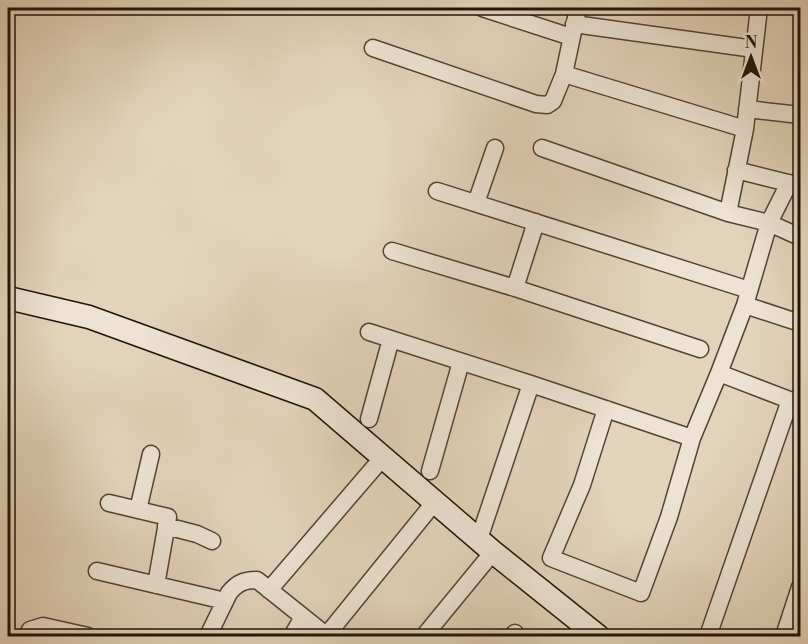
<svg xmlns="http://www.w3.org/2000/svg" width="808" height="644" viewBox="0 0 808 644" font-family="'Libre Bodoni',serif">
	<style>
		.lines { fill: none; stroke-linecap: round; stroke-linejoin: round }
		.street-casing { stroke: #524436; stroke-width: 19 }
		.secondary-casing { stroke: #21140a; stroke-width: 25 }
		.street { stroke: #ede2d3; stroke-width: 16 }
		.secondary { stroke: #ede2d3; stroke-width: 22 }
	</style>
	<rect width="100%" height="100%" fill="#e3d3bb"/>
	<filter id="stains"><feTurbulence type="fractalNoise" baseFrequency=".00333" numOctaves="4"/><feColorMatrix values="0 0 0 0 .2 0 0 0 0 .09 0 0 0 0 .02 0 0 0 .5 -.17"/></filter>
	<radialGradient id="worn" r=".72"><stop offset=".6" stop-color="#630" stop-opacity="0"/><stop offset="1" stop-color="#630" stop-opacity=".3"/></radialGradient>
	<g class="lines">
		<defs>
			<path id="street" d="M 482,8 L 571,37
				M 578,8 L 564,74 L 745,129
				M 759,8 L 745,129 L 728,213 L 769,223 L 800,237
				M 574,24 L 754,49
				M 373,48 L 536,104 L 547,105 L 553,101 L 564,74
				M 747,109 L 800,115
				M 542,148 L 728,213
				M 736,170 L 800,186
				M 437,191 L 749,290
				M 476,203 L 495,148
				M 392,251 L 515,288 L 700,349
				M 515,288 L 536,222
				M 745,305 L 800,323
				M 369,332 L 531,384
				M 719,373 L 745,305 L 769,223 L 789,183
				M 606,409 L 582,485 L 551,558 L 641,593 L 669,517 L 692,438
				M 369,419 L 391,339
				M 430,471 L 461,362
				M 109,503 L 168,517 L 156,585
				M 138,510 L 151,454
				M 166,526 L 197,534 L 212,541
				M 479,539 L 531,384 L 692,438 L 719,373 L 800,404
				M 97,571 L 225,601
				M 269,590 L 378,463
				M 27,636 L 30,630 L 43,626 L 88,636
				M 208,636 L 229,593 C 237,583 244,580 257,580 L 327,636
				M 292,636 L 303,617
				M 326,636 L 429,509
				M 424,636 L 493,552
				M 512,636 L 515,633
				M 708,636 L 790,400
				M 784,636 L 800,587"/>
			<path id="secondary" d="M 8,298 L 89,317 L 315,399 L 493,552 L 598,636"/>
		</defs>
		<use href="#street" class="street-casing"/>
		<use href="#secondary" class="secondary-casing"/>
		<use href="#street" class="street"/>
		<use href="#secondary" class="secondary"/>
	</g>
	<rect width="808" height="644" fill="none" stroke="#e3d3bb" stroke-width="30"/>
	<rect x="9" y="9" width="790" height="626" fill="none" stroke="#21140a" stroke-width="3"/>
	<rect x="15" y="15" width="778" height="614" fill="none" stroke="#21140a" stroke-width="1.5"/>
	<g transform="translate(751 57)" stroke="#ede2d3" stroke-width="4.5" paint-order="stroke">
	<path d="M0-4.5L10 22L0 15L-10 22Z" fill="#21140a"/>
	<text y="-9" font-size="16" font-weight="bold" text-anchor="middle" fill="#21140a">N</text>
	</g>
	<rect width="100%" height="100%" filter="url(#stains)"/>
	<rect width="100%" height="100%" fill="url(#worn)"/>
</svg>
